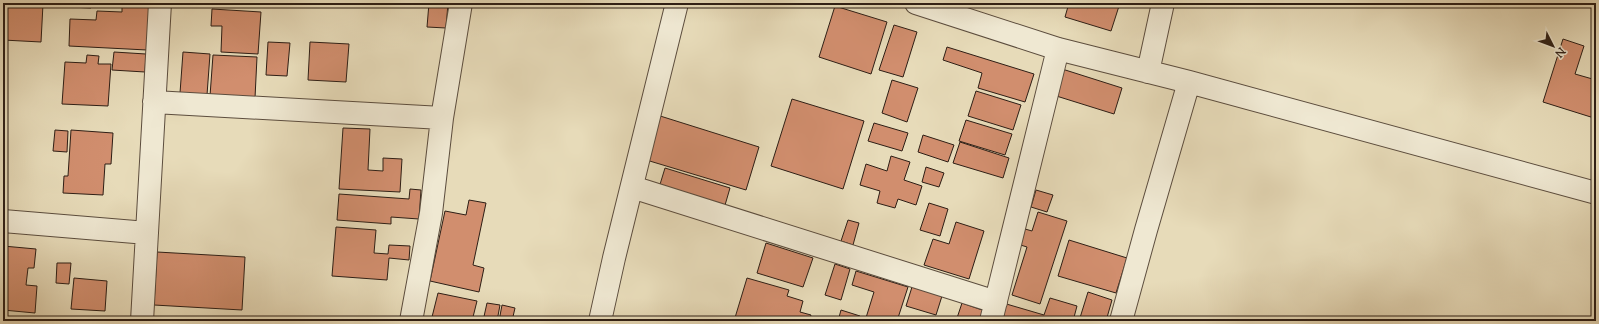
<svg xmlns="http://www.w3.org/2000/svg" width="1599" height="324" viewBox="0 0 1599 324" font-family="'Sorts Mill Goudy',serif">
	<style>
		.building { fill: #d18e6e; stroke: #2d1e15 }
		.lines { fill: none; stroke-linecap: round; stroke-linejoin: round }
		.minor-casing { stroke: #5c4d3e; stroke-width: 24 }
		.minor { stroke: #efe8d2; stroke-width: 22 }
	</style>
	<rect width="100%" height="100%" fill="#e7dbb9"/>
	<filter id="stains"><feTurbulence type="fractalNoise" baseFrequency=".005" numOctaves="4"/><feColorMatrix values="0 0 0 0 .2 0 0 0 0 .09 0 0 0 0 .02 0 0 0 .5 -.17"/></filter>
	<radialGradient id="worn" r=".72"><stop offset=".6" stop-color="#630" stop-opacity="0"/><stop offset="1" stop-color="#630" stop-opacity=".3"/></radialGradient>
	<path class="building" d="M 3,3 L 43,4 L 41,42 L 3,40 Z
		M 69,3 L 92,3 L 91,8 L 69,7 Z
		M 122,3 L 150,3 L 147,50 L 69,46 L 70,19 L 96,20 L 97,11 L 122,12 Z
		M 212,3 L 263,3 L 263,6 Z
		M 429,3 L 448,3 L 446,28 L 427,27 Z
		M 1069,3 L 1120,3 L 1111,31 L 1065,17 Z
		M 835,6 L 887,22 L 871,74 L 819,57 Z
		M 212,9 L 261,12 L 258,54 L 221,52 L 222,26 L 211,26 Z
		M 894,25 L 917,32 L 903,77 L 879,70 Z
		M 1563,39 L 1584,46 L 1575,74 L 1596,80 L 1596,111 L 1594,118 L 1543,102 Z
		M 268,42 L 290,43 L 287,76 L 266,75 Z
		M 310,42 L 349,44 L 346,82 L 308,80 Z
		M 947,47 L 1034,74 L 1025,102 L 978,88 L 982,73 L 943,60 Z
		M 114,52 L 146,54 L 145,72 L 112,70 Z
		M 183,52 L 210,54 L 207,95 L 180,93 Z
		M 87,55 L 99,56 L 98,64 L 111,64 L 108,106 L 62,104 L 65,62 L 86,63 Z
		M 213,55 L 257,57 L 255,98 L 210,96 Z
		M 1059,68 L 1122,88 L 1114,114 L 1050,94 Z
		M 892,80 L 918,88 L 907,122 L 882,113 Z
		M 976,91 L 1021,105 L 1013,130 L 968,116 Z
		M 792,99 L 864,121 L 843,189 L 771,166 Z
		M 657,115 L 759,147 L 746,190 L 643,159 Z
		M 966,120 L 1012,134 L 1005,155 L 959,141 Z
		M 874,123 L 908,133 L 902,151 L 868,141 Z
		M 343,128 L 370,129 L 368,170 L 383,171 L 383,158 L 402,159 L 400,192 L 339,189 Z
		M 55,130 L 68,131 L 67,152 L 53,151 Z
		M 71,130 L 113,133 L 111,164 L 105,164 L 103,195 L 63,193 L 64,176 L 68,176 Z
		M 923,135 L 954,145 L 948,162 L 918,152 Z
		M 960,142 L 1009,158 L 1003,178 L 953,163 Z
		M 891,156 L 910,162 L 904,180 L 922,186 L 916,205 L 898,199 L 895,208 L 877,203 L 880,191 L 860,185 L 866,164 L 887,171 Z
		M 926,167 L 944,173 L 939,187 L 922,182 Z
		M 665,168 L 730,188 L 723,212 L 658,191 Z
		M 410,189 L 421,190 L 419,219 L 391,217 L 391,224 L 337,220 L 339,194 L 409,199 Z
		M 1036,190 L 1053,195 L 1047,212 L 1031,207 Z
		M 469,200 L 486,203 L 473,265 L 484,268 L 479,292 L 430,281 L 445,211 L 466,215 Z
		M 929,203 L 948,209 L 940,236 L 920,230 Z
		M 1038,212 L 1067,221 L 1040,304 L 1012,295 L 1027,247 L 1014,243 L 1018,227 L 1032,231 Z
		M 848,220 L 859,223 L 853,245 L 841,241 Z
		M 956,222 L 984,231 L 969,279 L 924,265 L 933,239 L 949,244 Z
		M 336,227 L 376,230 L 374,253 L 388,254 L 389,245 L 410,246 L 409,260 L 389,258 L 387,280 L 332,276 Z
		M 1069,240 L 1127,258 L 1116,293 L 1058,276 Z
		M 766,243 L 813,258 L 803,287 L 757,273 Z
		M 3,246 L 36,249 L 34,268 L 28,268 L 26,285 L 37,286 L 35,313 L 3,310 Z
		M 157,252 L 245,257 L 242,310 L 154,305 Z
		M 57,263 L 71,263 L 69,284 L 56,283 Z
		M 835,264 L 850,269 L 841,300 L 825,295 Z
		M 856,271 L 908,287 L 897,321 L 865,321 L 874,292 L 852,285 Z
		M 74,278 L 107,281 L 105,311 L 71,309 Z
		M 747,278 L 789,290 L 787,296 L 803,301 L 800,312 L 811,315 L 809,321 L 734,321 Z
		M 912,287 L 942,296 L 936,315 L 906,306 Z
		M 1088,292 L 1112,300 L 1106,321 L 1079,321 Z
		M 438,293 L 477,301 L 472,321 L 431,321 Z
		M 1050,298 L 1077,306 L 1073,321 L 997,321 L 1003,303 L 1044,315 Z
		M 487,303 L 500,305 L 497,321 L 483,321 Z
		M 962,303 L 988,312 L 985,321 L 956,321 Z
		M 502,305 L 515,308 L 512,321 L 499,321 Z
		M 841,310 L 860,316 L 858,321 L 838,321 Z
		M 541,317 L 562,321 L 540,321 Z
		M 79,318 L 115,321 L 78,321 Z"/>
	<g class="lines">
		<defs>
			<path id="minor" d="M 916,3 L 1058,49 L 1189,82 L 1596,193
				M 1148,72 L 1163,3
				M 154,102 L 442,118
				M 632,187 L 996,302
				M 3,221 L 147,233
				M 142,321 L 160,3
				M 411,321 L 431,213 L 442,118 L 461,3
				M 600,321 L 614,258 L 677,3
				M 991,321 L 1058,49
				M 1121,321 L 1146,230 L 1189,82"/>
		</defs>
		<use href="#minor" class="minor-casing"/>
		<use href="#minor" class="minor"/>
	</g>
	<rect width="1599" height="324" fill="none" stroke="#e7dbb9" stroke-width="16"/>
	<rect x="4" y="4" width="1591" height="316" fill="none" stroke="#2d1e15" stroke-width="2"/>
	<rect x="8" y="8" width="1583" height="308" fill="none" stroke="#2d1e15"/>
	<g transform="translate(1553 46) rotate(132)" stroke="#efe8d2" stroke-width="3" paint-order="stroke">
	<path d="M0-3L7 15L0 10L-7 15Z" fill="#2d1e15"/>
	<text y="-6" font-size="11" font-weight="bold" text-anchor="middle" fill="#2d1e15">N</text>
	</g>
	<rect width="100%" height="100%" filter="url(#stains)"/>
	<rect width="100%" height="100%" fill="url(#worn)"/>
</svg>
